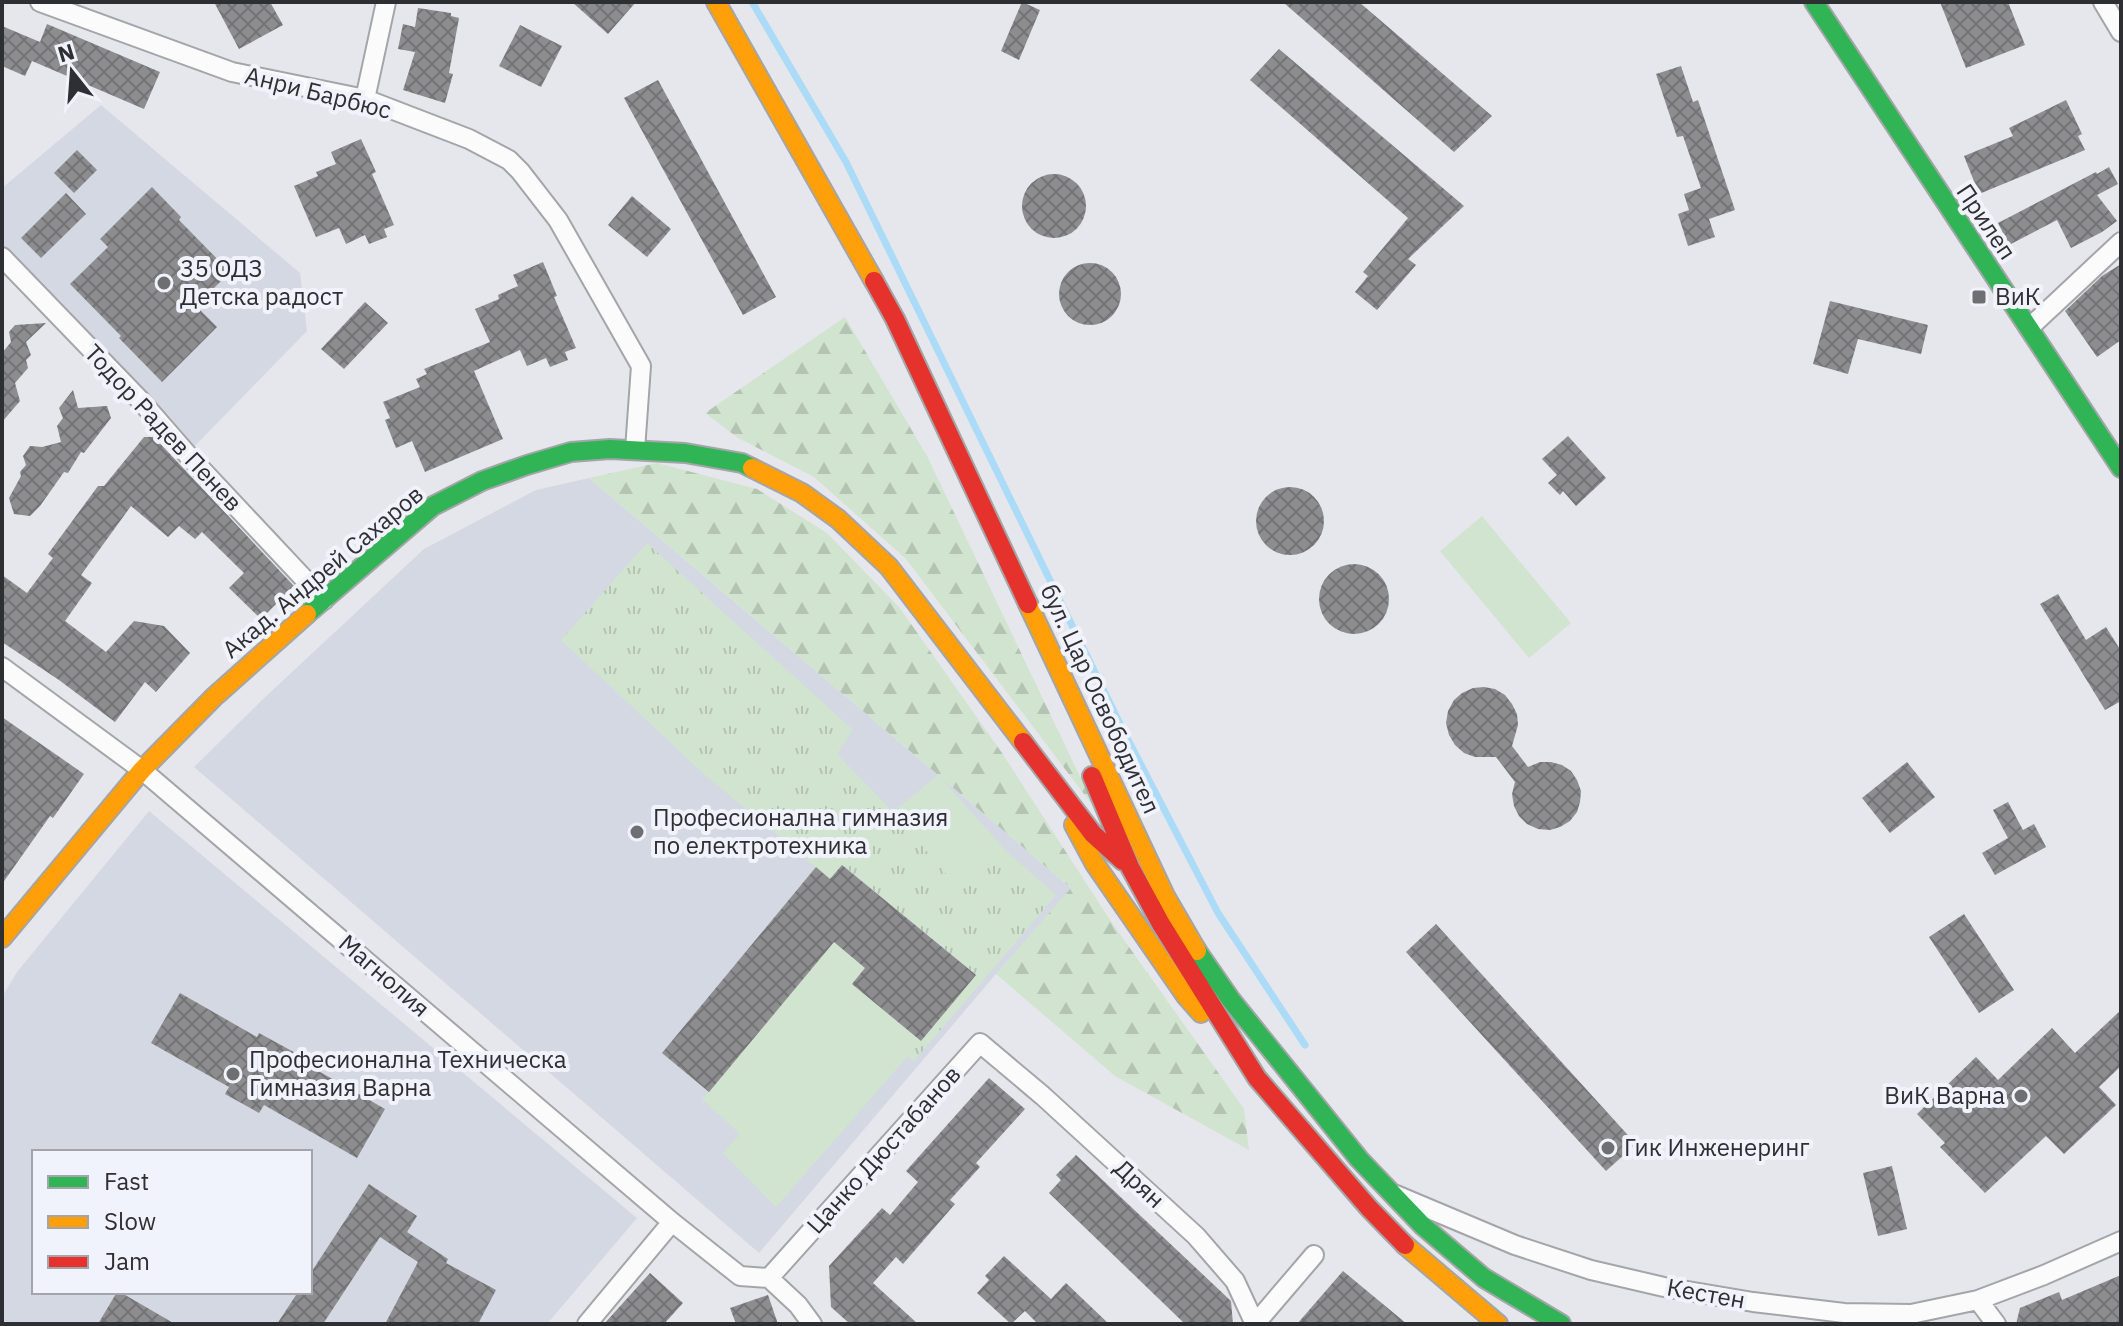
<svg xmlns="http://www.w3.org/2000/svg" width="2123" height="1326" viewBox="0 0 2123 1326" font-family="'IBM Plex Sans',sans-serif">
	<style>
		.built { fill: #d4d8e2; fill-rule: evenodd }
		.grass { fill: #d1e4cf }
		.forest { fill: url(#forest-firs) }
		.park { fill: url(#park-tufts) }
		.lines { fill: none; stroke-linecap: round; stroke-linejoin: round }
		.stream { stroke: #abdbf6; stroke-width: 7 }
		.building { fill: url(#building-cross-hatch) }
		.street-casing { stroke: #a4a5a8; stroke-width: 22 }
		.fast-casing { stroke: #a4a5a8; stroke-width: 22 }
		.slow-casing { stroke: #a4a5a8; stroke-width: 22 }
		.jam-casing { stroke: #a4a5a8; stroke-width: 22 }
		.street { stroke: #fbfbfc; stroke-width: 18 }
		.fast { stroke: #30b455; stroke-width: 18 }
		.slow { stroke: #ff9f0a; stroke-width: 18 }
		.jam { stroke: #e5322d; stroke-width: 18 }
		.poi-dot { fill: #6e6f73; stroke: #f1f3fc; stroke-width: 3 }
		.labels { text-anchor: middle; stroke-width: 8; stroke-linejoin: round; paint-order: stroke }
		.street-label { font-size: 24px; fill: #2e2f32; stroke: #f1f3fc }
		.poi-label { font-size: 24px; fill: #2e2f32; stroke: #f1f3fc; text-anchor: start }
	</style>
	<defs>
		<pattern id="forest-firs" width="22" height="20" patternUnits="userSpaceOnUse" patternTransform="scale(2)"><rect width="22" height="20" fill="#d1e4cf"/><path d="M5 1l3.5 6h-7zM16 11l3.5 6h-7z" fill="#b4c4b2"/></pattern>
		<pattern id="park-tufts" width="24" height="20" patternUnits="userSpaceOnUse" patternTransform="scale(2)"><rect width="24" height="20" fill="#d1e4cf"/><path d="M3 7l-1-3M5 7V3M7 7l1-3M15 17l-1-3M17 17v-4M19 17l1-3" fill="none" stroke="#b4c4b2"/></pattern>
		<pattern id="building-cross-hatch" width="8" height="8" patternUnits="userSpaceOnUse" patternTransform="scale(2)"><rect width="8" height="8" fill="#8d8d90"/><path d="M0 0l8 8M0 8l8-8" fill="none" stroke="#747476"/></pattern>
	</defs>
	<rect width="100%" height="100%" fill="#e6e7ec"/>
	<path class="built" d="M 101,105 L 300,273 L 307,331 L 187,454 L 2,257 L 2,188 Z
		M 589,478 L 1072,889 L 996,974 L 759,1253 L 194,767 L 261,701 L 424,549 L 536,490 Z
		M 149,811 L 637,1218 L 547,1324 L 2,1324 L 2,997 L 17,972 ZM 34,1152 L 310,1152 L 310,1292 L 34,1292 Z"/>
	<path class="grass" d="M 1482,516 L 1571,623 L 1529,658 L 1440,551 Z
		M 938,775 L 1007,852 L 961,892 L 893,812 Z
		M 834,942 L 865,968 L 852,984 L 921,1041 L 776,1207 L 723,1153 L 740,1134 L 702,1099 Z"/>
	<path class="forest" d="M 845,317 L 927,456 L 1096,810 L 906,559 L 814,477 L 738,438 L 705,413 Z
		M 657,463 L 757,489 L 827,533 L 899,607 L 1002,753 L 1110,920 L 1244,1109 L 1249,1150 L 1115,1076 L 996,974 L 1071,888 L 589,478 Z"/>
	<path class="park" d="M 647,543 L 853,730 L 837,754 L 893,812 L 961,891 L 1007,852 L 1056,895 L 914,1061 L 908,1057 L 975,974 L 843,865 L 830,879 L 704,774 L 561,640 Z"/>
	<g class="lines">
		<path class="stream" d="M 752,2 L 846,162 L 1125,734 L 1218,913 L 1305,1045"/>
	</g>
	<path class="building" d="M 214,2 L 270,2 L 283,25 L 239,49 Z
		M 572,2 L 636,2 L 608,34 Z
		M 1022,2 L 1040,10 L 1019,60 L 1001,51 Z
		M 1283,2 L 1359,2 L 1492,116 L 1454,152 Z
		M 1940,2 L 2008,2 L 2025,45 L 1966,68 Z
		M 418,8 L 451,13 L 451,16 L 459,18 L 449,73 L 453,74 L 445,103 L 403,90 L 415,52 L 398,49 L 403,24 L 415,27 Z
		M 47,24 L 160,72 L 144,109 L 32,61 L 25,76 L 2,66 L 2,26 L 40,42 Z
		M 520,25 L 562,46 L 541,87 L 499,66 Z
		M 1279,49 L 1464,206 L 1408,259 L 1416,265 L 1377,310 L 1355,292 L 1368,276 L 1363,272 L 1408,218 L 1250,80 Z
		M 1681,66 L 1693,102 L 1698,100 L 1735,210 L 1709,219 L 1715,237 L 1688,246 L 1678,214 L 1689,210 L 1684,194 L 1701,188 L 1683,136 L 1677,137 L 1656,74 Z
		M 658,80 L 776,297 L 743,315 L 624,98 Z
		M 2066,100 L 2082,134 L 2078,136 L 2085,150 L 1979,194 L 1964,156 L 2013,136 L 2009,128 Z
		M 361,139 L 376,172 L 372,174 L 394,225 L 384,229 L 387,237 L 369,244 L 365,235 L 346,244 L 339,228 L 316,237 L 294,186 L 318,176 L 316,172 L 336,164 L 331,152 Z
		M 77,150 L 97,170 L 74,193 L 54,173 Z
		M 2109,167 L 2118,184 L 2097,195 L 2117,221 L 2102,232 L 2071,248 L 2057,220 L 2009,245 L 1998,223 L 2096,172 L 2097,174 Z
		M1022 206a32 32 0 1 1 64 0a32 32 0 1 1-64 0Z
		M 152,187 L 181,217 L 179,220 L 230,272 L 196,306 L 217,327 L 162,382 L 119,338 L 121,336 L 70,284 L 108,247 L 100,239 Z
		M 66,193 L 86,214 L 41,258 L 21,238 Z
		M 632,196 L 671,229 L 647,257 L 608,225 Z
		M 543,262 L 557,296 L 554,297 L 576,348 L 565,352 L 568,360 L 550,367 L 546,358 L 527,366 L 520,350 L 474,371 L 503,439 L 425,472 L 412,441 L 396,448 L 385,420 L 390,418 L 383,402 L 420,387 L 416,379 L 427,374 L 424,369 L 490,342 L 475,309 L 499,299 L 498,295 L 518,286 L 513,275 Z
		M1059 294a31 31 0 1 1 62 0a31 31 0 1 1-62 0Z
		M 2121,264 L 2121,340 L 2097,357 L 2065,311 L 2102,276 Z
		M 1830,301 L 1928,325 L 1921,354 L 1858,339 L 1848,374 L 1813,364 Z
		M 365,302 L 388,323 L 344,369 L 321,349 Z
		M 46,323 L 26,342 L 31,355 L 26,360 L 28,368 L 15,383 L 20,401 L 2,422 L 2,353 L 11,342 L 9,332 L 15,325 Z
		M 73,390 L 78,408 L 107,406 L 111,418 L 84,453 L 81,452 L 68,473 L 64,472 L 40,506 L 30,516 L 14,514 L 9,498 L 21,476 L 20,472 L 26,465 L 23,456 L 30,446 L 42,447 L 61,442 L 57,426 L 63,418 L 59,408 Z
		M 1568,436 L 1606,478 L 1576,506 L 1563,491 L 1560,495 L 1548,483 L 1557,475 L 1542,459 Z
		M 144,437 L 154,437 L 294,586 L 261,619 L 229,588 L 244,573 L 202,532 L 195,539 L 179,526 L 168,537 L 131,506 L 81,575 L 92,583 L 65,621 L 106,652 L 134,621 L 164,626 L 190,653 L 156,692 L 145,682 L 115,722 L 59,680 L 2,642 L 2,575 L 27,593 L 53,558 L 48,554 L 98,486 L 104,486 Z
		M1256 521a34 34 0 1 1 68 0a34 34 0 1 1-68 0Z
		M1319 599a35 35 0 1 1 70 0a35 35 0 1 1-70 0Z
		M 2058,594 L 2086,640 L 2106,627 L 2121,651 L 2121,701 L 2105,710 L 2040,604 Z
		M 1484,687 L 1495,689 L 1505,695 L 1512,704 L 1517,714 L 1518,725 L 1512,746 L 1528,767 L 1540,762 L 1551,762 L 1562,765 L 1571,771 L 1577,780 L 1581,791 L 1580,802 L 1577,812 L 1570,821 L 1560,827 L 1550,830 L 1538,829 L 1527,824 L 1519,816 L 1514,806 L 1512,794 L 1515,782 L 1496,757 L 1475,757 L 1464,753 L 1455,745 L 1449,735 L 1446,723 L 1448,711 L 1454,700 L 1462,693 L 1473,688 Z
		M 2,717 L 84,774 L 53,818 L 50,816 L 2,884 Z
		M 1907,762 L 1935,797 L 1890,833 L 1862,798 Z
		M 2008,802 L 2023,830 L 2034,824 L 2046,847 L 1995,875 L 1982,853 L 2008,838 L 1993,810 Z
		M 842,865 L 976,975 L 921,1041 L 852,984 L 865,968 L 834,942 L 709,1092 L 662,1053 L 816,867 L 830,879 Z
		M 1964,914 L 2014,990 L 1979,1013 L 1929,937 Z
		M 1436,924 L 1636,1144 L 1606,1171 L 1406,952 Z
		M 180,993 L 257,1037 L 259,1033 L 301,1056 L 299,1060 L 385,1109 L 357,1158 L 264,1105 L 259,1113 L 225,1094 L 229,1087 L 151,1043 Z
		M 2121,1010 L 2121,1066 L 2099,1087 L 2116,1105 L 2064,1154 L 2046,1136 L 1985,1193 L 1940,1147 L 1945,1143 L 1917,1114 L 1976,1057 L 1998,1080 L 2052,1028 L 2075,1053 Z
		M 989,1078 L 1025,1109 L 976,1163 L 980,1167 L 950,1200 L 955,1204 L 903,1264 L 896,1257 L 873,1283 L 918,1324 L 850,1324 L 831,1307 L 829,1266 L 882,1208 L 890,1215 L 918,1182 L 906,1171 Z
		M 1076,1155 L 1231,1301 L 1233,1324 L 1185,1324 L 1049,1193 L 1061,1180 L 1056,1175 Z
		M 1892,1166 L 1907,1229 L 1878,1236 L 1863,1173 Z
		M 369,1184 L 417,1216 L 407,1232 L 448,1259 L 446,1263 L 496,1290 L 478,1324 L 385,1324 L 418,1262 L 380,1237 L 323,1324 L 277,1324 L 298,1292 L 310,1292 L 310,1274 Z
		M 1004,1256 L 1051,1299 L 1066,1283 L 1109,1324 L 1038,1324 L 1025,1311 L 1011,1324 L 977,1293 L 989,1280 L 985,1276 Z
		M 1343,1271 L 1407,1324 L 1297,1324 Z
		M 650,1273 L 683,1303 L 664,1324 L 604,1324 Z
		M 2121,1275 L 2121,1324 L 2016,1324 L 2020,1308 L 2059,1292 L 2062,1300 Z
		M 117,1292 L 120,1292 L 175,1324 L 98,1324 Z
		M 768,1295 L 778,1324 L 736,1324 L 730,1308 Z"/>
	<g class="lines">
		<defs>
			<path id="street" d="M 40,2 L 232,72 L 365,99 L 469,139 L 509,160 L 520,171 L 558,220 L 641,366 L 635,450
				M 2103,2 L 2121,32
				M 365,99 L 386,2
				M 2,257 L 140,400 L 187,454 L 324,600
				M 2029,328 L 2121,242
				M 2,667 L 142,770 L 672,1222 L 740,1276 L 769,1278 L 798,1305 L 812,1324
				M 1396,1195 L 1515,1245 L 1591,1270 L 1664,1287 L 1753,1302 L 1844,1313 L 1911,1314 L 1978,1300 L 2044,1275 L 2121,1241
				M 769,1278 L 980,1043 L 1043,1096 L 1196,1236 L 1235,1281 L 1255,1324
				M 1978,1300 L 1996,1324
				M 587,1324 L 672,1222
				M 1255,1324 L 1314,1255"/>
			<path id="fast" d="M 1814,2 L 2121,468
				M 307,614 L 433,506 L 482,481 L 527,465 L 571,452 L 610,449 L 685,453 L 742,463 L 752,468
				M 1197,951 L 1231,1000 L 1359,1159 L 1423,1226 L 1484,1278 L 1561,1324"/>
			<path id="slow" d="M 716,2 L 874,281
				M 752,468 L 802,493 L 838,519 L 889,567 L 1023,742
				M 1028,604 L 1165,896 L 1197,951
				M 1074,825 L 1095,864 L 1186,996 L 1201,1013
				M 2,938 L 142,770 L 214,697 L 307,614
				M 1405,1245 L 1498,1324"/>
			<path id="jam" d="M 874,281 L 895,319 L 1028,604
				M 1023,742 L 1093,834 L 1123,861
				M 1092,776 L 1130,867 L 1161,924 L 1257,1078 L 1369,1208 L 1405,1245"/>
		</defs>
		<use href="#street" class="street-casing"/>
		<use href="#fast" class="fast-casing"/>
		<use href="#slow" class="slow-casing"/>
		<use href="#jam" class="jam-casing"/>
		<use href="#street" class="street"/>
		<use href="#fast" class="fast"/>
		<use href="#slow" class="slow"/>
		<use href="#jam" class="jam"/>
	</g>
	<g class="poi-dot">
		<circle cx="164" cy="283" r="8"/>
		<rect x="1971" y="289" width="16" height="16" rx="4"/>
		<circle cx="637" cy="832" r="8"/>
		<circle cx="233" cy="1074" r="8"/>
		<circle cx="2021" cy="1096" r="8"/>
		<circle cx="1608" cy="1148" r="8"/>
	</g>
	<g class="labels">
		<g class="street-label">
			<text transform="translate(318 93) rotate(14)" y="8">Анри Барбюс</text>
			<text transform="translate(1986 222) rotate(56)" y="8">Прилеп</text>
			<text transform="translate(163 428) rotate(47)" y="8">Тодор Радев Пенев</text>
			<text transform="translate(323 572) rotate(-40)" y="8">Акад. Андрей Сахаров</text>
			<text transform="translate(1100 699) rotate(65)" y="8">бул. Цар Освободител</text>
			<text transform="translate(384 976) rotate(41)" y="8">Магнолия</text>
			<text transform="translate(884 1150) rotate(-48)" y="8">Цанко Дюстабанов</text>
			<text transform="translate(1139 1184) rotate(43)" y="8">Дрян</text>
			<text transform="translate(1706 1294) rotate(10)" y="8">Кестен</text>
		</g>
		<g class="poi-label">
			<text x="180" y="277">35 ОДЗ<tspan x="180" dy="28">Детска радост</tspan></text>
			<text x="1995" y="305">ВиК</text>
			<text x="653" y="826">Професионална гимназия<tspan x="653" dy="28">по електротехника</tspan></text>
			<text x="249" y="1068">Професионална Техническа<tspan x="249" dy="28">Гимназия Варна</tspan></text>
			<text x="2005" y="1104" text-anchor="end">ВиК Варна</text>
			<text x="1624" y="1156">Гик Инженеринг</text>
		</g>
	</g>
	<rect width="2123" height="1326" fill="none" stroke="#2e2f32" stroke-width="8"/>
	<rect x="32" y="1150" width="280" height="144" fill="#f1f3fc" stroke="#a3a5ab" stroke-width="2"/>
	<rect x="48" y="1176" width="40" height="12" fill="#30b455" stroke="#a3a5ab" stroke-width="2"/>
	<text x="104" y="1190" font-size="24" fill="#2e2f32">Fast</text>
	<rect x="48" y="1216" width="40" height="12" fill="#ff9f0a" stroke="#a3a5ab" stroke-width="2"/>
	<text x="104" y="1230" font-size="24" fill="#2e2f32">Slow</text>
	<rect x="48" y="1256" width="40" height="12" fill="#e5322d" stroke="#a3a5ab" stroke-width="2"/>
	<text x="104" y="1270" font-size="24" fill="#2e2f32">Jam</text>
	<g transform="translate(72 72) rotate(343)" stroke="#f1f3fc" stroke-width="6" paint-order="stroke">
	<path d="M0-6L14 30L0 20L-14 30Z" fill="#2e2f32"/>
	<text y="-12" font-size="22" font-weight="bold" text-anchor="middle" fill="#2e2f32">N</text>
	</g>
</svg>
